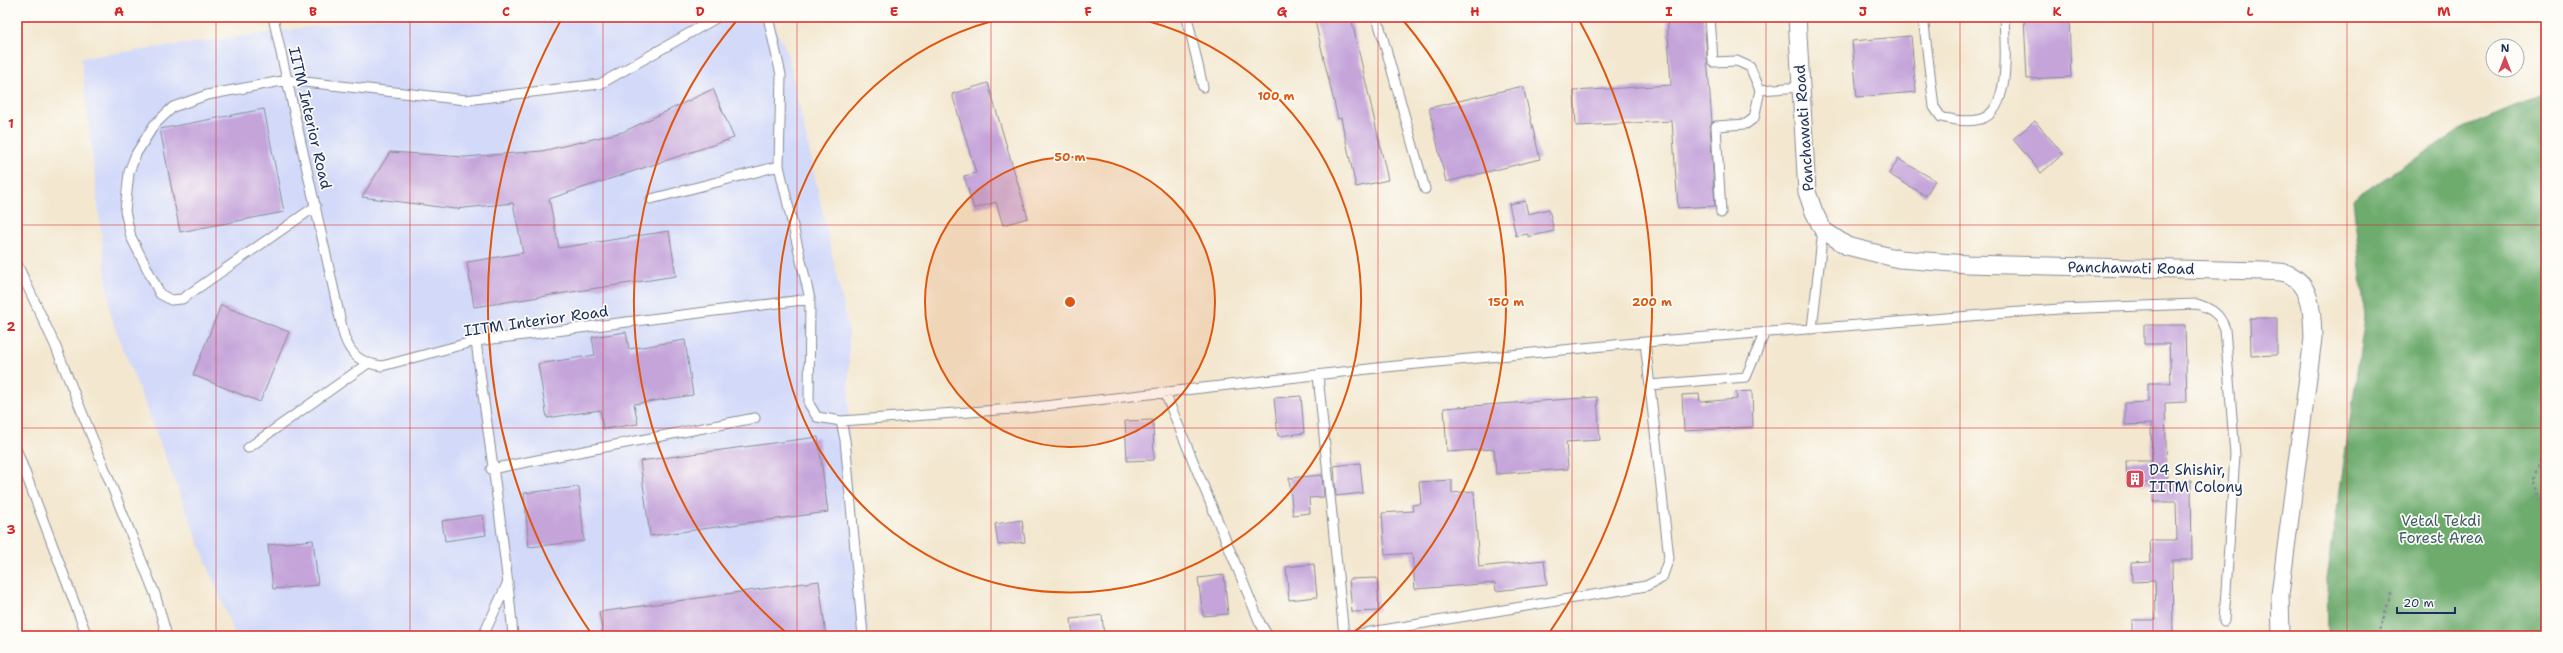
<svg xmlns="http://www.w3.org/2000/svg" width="2563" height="653" viewBox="0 0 2563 653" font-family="'Shantell Sans',sans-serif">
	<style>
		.built { fill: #d2d9f9 }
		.forest { fill: #6eac6e; stroke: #446e66 }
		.building { fill: #c5a4da }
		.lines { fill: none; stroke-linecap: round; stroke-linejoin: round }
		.lane-casing { stroke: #878b96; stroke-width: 11 }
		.street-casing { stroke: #878b96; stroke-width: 19 }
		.path { stroke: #878b96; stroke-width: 2.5; stroke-dasharray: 3 3; stroke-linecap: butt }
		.lane { stroke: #fff; stroke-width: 9 }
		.street { stroke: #fff; stroke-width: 17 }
		.grid { fill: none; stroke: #d62828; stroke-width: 1; stroke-opacity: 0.55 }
		.ring { fill: none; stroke: #de5710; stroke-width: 2 }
		.labels { text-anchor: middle; stroke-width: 3.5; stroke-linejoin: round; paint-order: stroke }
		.street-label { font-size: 15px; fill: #1b2f5e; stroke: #fdfcf7 }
		.poi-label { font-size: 15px; fill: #1b2f5e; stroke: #fdfcf7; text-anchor: start }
		.park-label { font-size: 15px; fill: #3c5d68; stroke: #fdfcf7 }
		.centre { fill: #de5710; stroke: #fdfcf7; stroke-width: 2 }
		.ring-label { font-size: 12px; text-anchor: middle; font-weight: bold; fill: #de5710; stroke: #fdfcf7; stroke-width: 3.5; stroke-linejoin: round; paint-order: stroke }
		.neatline { fill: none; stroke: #d62828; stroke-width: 1.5 }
		.grid-label { font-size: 13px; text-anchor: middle; font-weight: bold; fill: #d62828 }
	</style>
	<rect width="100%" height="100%" fill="#fdfcf7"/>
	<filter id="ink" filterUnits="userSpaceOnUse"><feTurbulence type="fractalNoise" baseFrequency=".025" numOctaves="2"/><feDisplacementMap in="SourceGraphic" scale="8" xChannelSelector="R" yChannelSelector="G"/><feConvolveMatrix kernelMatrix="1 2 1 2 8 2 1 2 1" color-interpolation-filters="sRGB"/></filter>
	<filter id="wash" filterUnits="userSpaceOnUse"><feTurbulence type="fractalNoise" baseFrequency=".012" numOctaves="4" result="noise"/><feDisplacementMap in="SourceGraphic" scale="16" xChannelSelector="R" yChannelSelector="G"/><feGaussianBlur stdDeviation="0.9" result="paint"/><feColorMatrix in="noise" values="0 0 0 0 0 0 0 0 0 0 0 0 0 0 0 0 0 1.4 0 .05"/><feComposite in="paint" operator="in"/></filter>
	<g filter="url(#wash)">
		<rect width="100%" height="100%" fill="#f3e7cf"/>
		<path class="built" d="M 384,17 L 769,17 L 787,51 L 849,330 L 849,471 L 869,636 L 235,636 L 111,317 L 81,58 Z"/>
		<path class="forest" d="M 2546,93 L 2546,636 L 2328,636 L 2327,579 L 2365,317 L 2353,199 L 2464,127 Z"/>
		<g id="blocks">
			<path class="building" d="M 1314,17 L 1351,17 L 1388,180 L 1356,187 L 1341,118 L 1338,119 Z
				M 1667,17 L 1704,17 L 1712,122 L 1710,126 L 1715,206 L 1678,208 L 1672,121 L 1576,126 L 1574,91 L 1671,85 Z
				M 2069,17 L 2071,77 L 2027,79 L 2024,18 Z
				M 1911,36 L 1916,92 L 1857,97 L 1852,41 Z
				M 988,83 L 1028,218 L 1003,225 L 996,202 L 974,209 L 964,176 L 976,173 L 952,94 Z
				M 1523,86 L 1540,159 L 1446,182 L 1429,108 Z
				M 713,89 L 734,138 L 549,199 L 559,248 L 669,231 L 676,276 L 474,307 L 467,262 L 523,253 L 513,203 L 455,209 L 362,197 L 390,152 L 465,157 L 542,151 L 623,132 Z
				M 264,109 L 284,212 L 180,232 L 160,129 Z
				M 2035,121 L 2063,154 L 2041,173 L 2013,139 Z
				M 1898,159 L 1935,180 L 1926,196 L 1889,174 Z
				M 1525,201 L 1528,214 L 1549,209 L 1554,231 L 1528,237 L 1528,234 L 1516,236 L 1509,204 Z
				M 221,305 L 289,332 L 260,402 L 193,375 Z
				M 2250,318 L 2277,318 L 2277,355 L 2251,356 Z
				M 2144,325 L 2185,325 L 2187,402 L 2165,403 L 2167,482 L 2191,481 L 2192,560 L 2172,560 L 2173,636 L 2132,636 L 2132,620 L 2156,620 L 2155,581 L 2132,582 L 2131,563 L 2151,562 L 2150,540 L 2177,540 L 2176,502 L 2153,502 L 2153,483 L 2127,483 L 2126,461 L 2152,461 L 2151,424 L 2125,425 L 2125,403 L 2148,402 L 2148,383 L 2171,383 L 2169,344 L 2144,344 Z
				M 626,332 L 629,349 L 685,340 L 693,395 L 634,404 L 638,424 L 603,429 L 600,410 L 547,418 L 538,364 L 595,355 L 592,337 Z
				M 1752,391 L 1753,427 L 1684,431 L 1682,395 L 1699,394 L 1700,402 L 1737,399 L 1736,392 Z
				M 1301,396 L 1304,433 L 1278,436 L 1274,398 Z
				M 1597,397 L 1600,440 L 1566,442 L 1568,469 L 1496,474 L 1494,449 L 1447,452 L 1444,408 Z
				M 1153,420 L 1154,460 L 1127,461 L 1125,421 Z
				M 818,437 L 828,512 L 650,536 L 640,461 Z
				M 1360,463 L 1363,493 L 1336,496 L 1334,466 Z
				M 1322,475 L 1324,497 L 1309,498 L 1310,513 L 1293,515 L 1289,478 Z
				M 1452,480 L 1452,493 L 1474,491 L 1479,567 L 1544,560 L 1547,585 L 1496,591 L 1495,583 L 1415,589 L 1412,553 L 1385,555 L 1382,513 L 1413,511 L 1412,505 L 1421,504 L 1419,482 Z
				M 579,487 L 584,541 L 529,547 L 524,493 Z
				M 483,515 L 486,535 L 445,541 L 442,521 Z
				M 1022,520 L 1025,542 L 998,545 L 995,524 Z
				M 313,540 L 318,585 L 273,589 L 268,545 Z
				M 1314,564 L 1317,597 L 1289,600 L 1286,567 Z
				M 1224,575 L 1228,614 L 1203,616 L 1198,578 Z
				M 1377,578 L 1379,611 L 1352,612 L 1349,579 Z
				M 819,581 L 826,636 L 603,636 L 599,612 Z
				M 1102,615 L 1104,636 L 1073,636 L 1071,619 Z"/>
		</g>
	</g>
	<g filter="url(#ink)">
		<use href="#blocks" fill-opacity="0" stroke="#878b96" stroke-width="1"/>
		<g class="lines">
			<defs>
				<path id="lane" d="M 273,17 L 344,336 C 351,356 361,363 382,366 L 476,341 L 810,299 L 809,404 L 817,417 L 841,421 L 1027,408 L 1386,367 L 1645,342 L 2059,309 L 2197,304 C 2212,309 2220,314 2225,329 L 2235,455 L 2224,621
					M 768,17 L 781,75 L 779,166 L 810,299
					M 1187,17 L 1203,87
					M 1377,17 L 1425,189
					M 1710,17 L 1713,62 L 1737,61 L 1750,67 L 1760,90 L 1754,118 L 1746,124 L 1716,126 L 1721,213
					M 1923,17 L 1934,107 L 1941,117 C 1953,120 1968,123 1981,119 C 2012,110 2005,42 2004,17
					M 1760,90 L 1801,87
					M 651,199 L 779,166
					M 316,206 L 182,299 L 171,300 L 160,294 L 131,237 L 125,211 L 129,172 L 136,154 L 154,125 L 173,107 L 207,95 L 287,80 L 466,100 L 600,84 L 718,17
					M 17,264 L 55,345 L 155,594 L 167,636
					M 1812,329 L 1823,230
					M 476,341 C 488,439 505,537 513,636
					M 1318,375 L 1344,636
					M 1650,385 L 1746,377 L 1765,332
					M 1165,393 L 1260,623 L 1268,636
					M 841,421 L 845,440 L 863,636
					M 248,448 L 367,364
					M 17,451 L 87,636
					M 491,469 L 755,418
					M 483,636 L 508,582
					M 1347,636 L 1646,586 L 1662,578 L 1669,558 L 1645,342"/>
				<path id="street" d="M 1797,17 L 1807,192 L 1814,212 L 1823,230 L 1847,246 L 1899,259 L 1967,264 L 2263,271 C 2271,272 2282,271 2288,274 C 2313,285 2312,314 2313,338 L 2280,595 L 2281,636"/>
			</defs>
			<use href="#lane" class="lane-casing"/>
			<use href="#street" class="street-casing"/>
			<path class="path" d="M 2546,449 L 2531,480 L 2546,520
				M 2378,636 L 2392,590
				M 2544,636 L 2546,634"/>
			<use href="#lane" class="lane"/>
			<use href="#street" class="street"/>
		</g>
	</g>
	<path class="grid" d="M 216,17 L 216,636M 410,17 L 410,636M 603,17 L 603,636M 797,17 L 797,636M 991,17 L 991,636M 1185,17 L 1185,636M 1378,17 L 1378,636M 1572,17 L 1572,636M 1766,17 L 1766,636M 1960,17 L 1960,636M 2153,17 L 2153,636M 2347,17 L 2347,636M 17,225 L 2546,225M 17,428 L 2546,428"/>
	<circle cx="1070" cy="302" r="145" fill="#de5710" fill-opacity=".12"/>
	<g class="ring">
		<circle cx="1070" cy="302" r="145"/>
		<path d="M1131 17A291 291 0 1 1 1009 17"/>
		<path d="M790 636A436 436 0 0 1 738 19M1402 19A436 436 0 0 1 1350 636"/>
		<path d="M593 636A582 582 0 0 1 561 20M1579 20A582 582 0 0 1 1547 636"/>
	</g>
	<defs>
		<symbol id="building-square" viewBox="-11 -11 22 22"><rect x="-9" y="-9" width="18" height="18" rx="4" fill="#d1495b" stroke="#fdfcf7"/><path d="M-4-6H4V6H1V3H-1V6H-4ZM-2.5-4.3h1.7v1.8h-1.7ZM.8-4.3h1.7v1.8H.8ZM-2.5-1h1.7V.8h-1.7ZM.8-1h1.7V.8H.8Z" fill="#fff"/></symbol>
	</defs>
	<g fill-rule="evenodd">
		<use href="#building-square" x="2124" y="468" width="22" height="22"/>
	</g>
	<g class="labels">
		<g class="street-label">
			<text transform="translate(310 118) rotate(77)" y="5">IITM Interior Road</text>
			<text transform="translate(1804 128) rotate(-94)" y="5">Panchawati Road</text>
			<text transform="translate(2131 268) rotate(1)" y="5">Panchawati Road</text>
			<text transform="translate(536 321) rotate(-8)" y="5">IITM Interior Road</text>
		</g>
		<g class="poi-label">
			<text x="2149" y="475">D4 Shishir,<tspan x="2149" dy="17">IITM Colony</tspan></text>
		</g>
		<g class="park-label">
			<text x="2441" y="526">Vetal Tekdi<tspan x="2441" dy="17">Forest Area</tspan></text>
		</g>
	</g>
	<circle cx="1070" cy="302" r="6" class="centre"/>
	<g class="ring-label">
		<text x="1276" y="100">100 m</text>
		<text x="1070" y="161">50 m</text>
		<text x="1506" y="306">150 m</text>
		<text x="1652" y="306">200 m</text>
	</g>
	<rect width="2563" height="653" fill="none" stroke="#fdfcf7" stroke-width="44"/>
	<g transform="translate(2505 58)"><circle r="19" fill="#fdfcf7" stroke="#a3aaba"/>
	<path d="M0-3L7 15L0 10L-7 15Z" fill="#d1495b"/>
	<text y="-6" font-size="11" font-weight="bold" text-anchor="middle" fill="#1b2f5e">N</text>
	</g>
	<path d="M2397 607v6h58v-6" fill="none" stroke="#1b2f5e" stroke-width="2"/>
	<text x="2403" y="607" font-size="12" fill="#1b2f5e" stroke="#fdfcf7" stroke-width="3" paint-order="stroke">20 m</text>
	<rect x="22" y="22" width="2519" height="609" class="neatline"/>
	<g class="grid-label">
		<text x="119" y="16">A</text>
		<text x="313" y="16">B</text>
		<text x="506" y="16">C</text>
		<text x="700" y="16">D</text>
		<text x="894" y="16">E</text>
		<text x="1088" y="16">F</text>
		<text x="1282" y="16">G</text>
		<text x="1475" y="16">H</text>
		<text x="1669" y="16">I</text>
		<text x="1863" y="16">J</text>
		<text x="2057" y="16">K</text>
		<text x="2250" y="16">L</text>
		<text x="2444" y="16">M</text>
		<text x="11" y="128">1</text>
		<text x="11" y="331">2</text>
		<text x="11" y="534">3</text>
	</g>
</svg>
